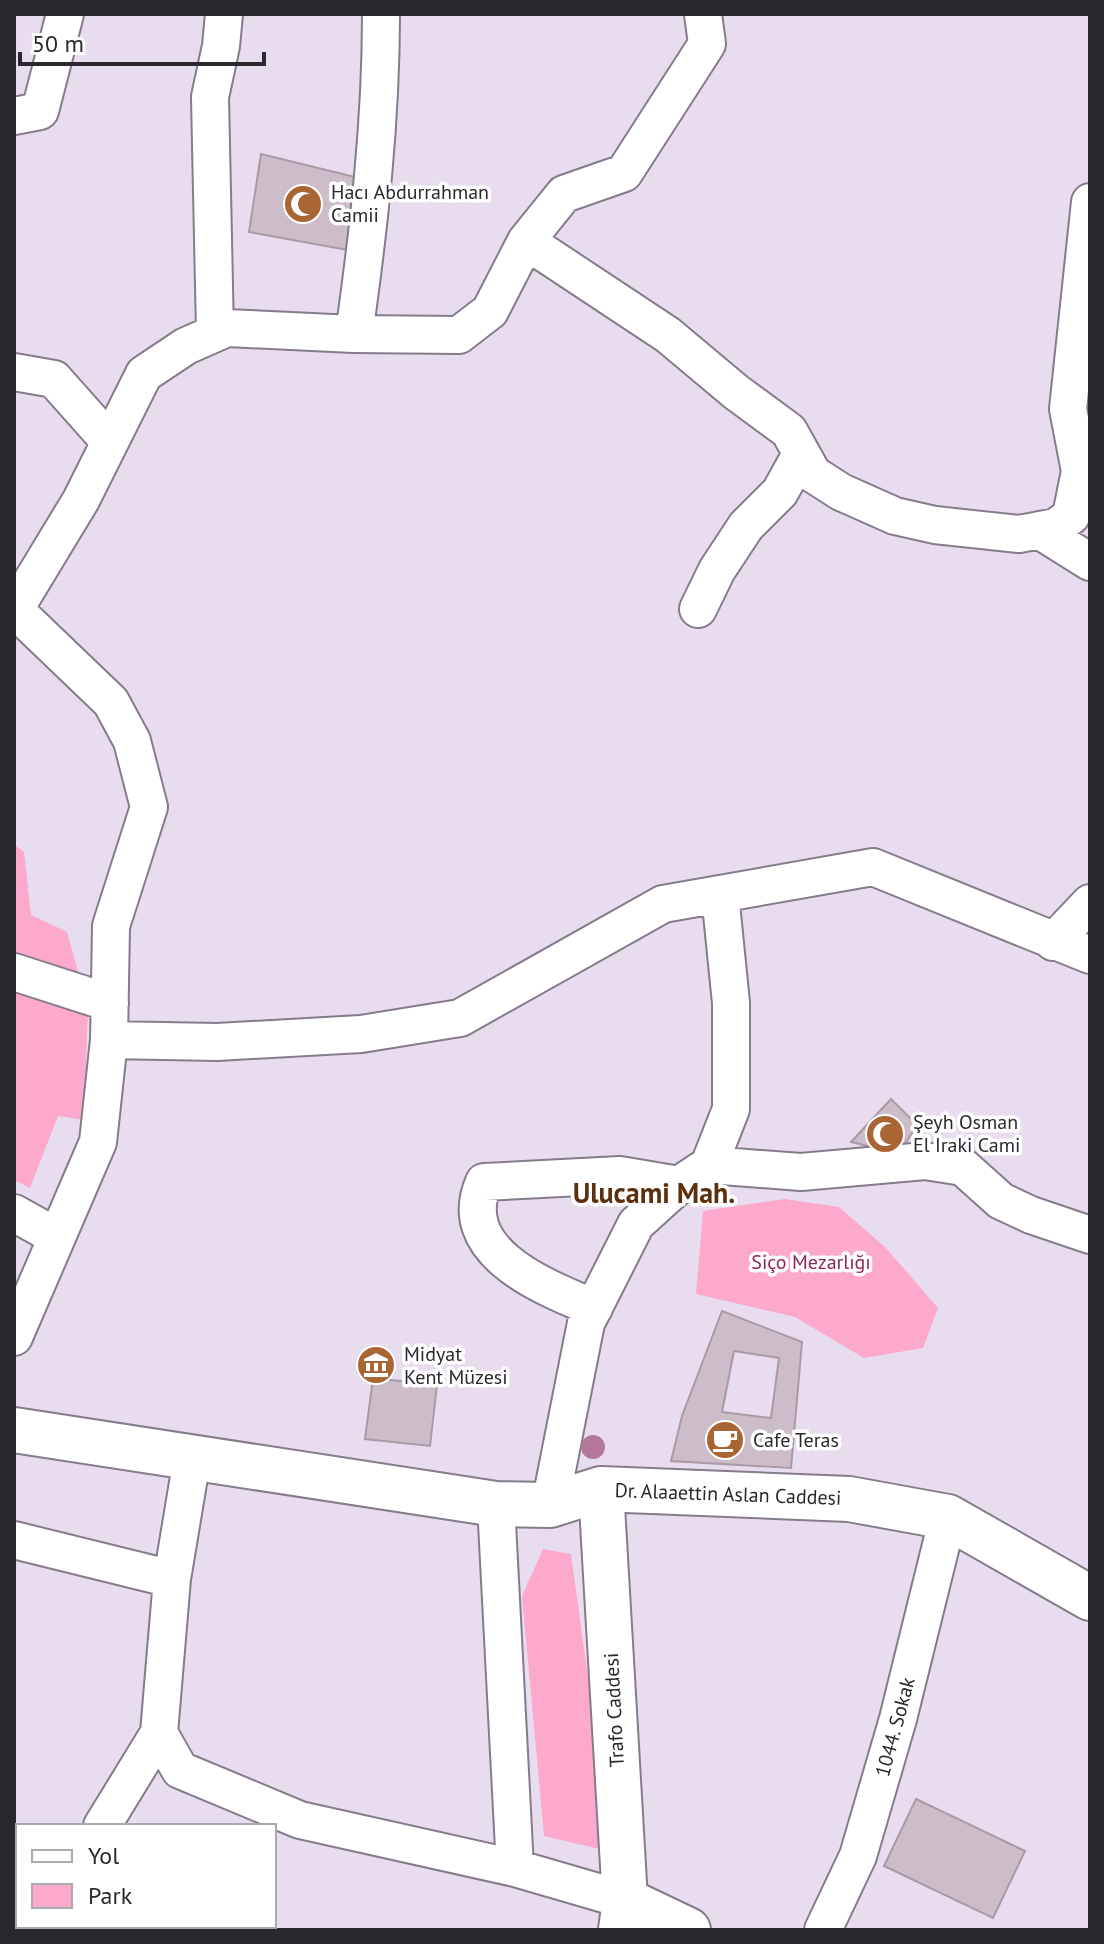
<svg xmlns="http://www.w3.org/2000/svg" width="1104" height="1944" viewBox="0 0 1104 1944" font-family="'PT Sans',sans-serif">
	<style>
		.green { fill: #fda9cb }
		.building { fill: #cdbdc9; stroke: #a99aa6; stroke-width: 2; fill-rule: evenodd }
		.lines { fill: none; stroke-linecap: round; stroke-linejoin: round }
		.minor-casing { stroke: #857c8a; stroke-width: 40 }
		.tertiary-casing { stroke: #857c8a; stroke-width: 48 }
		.minor { stroke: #fff; stroke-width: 36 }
		.tertiary { stroke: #fff; stroke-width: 44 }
		.tree { fill: #b6779d }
		.labels { text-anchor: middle; stroke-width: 7; stroke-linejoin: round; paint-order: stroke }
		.poi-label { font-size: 20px; fill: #2a272d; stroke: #fff; text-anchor: start }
		.park-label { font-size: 20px; fill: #8e235a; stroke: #fff }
		.street-label { font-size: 20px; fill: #2a272d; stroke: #fff }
		.district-label { font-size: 28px; font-weight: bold; fill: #5c300c; stroke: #fff }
	</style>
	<rect width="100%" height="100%" fill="#e8ddee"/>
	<path class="green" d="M 14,844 L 24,852 L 31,915 L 67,932 L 82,986 L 14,962 Z
		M 14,989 L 88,1009 L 84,1120 L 58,1116 L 30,1188 L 14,1180 Z
		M 785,1199 L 839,1207 L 886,1248 L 938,1308 L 923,1348 L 864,1358 L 795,1317 L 696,1294 L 703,1211 Z
		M 543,1549 L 571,1554 L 612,1852 L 544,1836 L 522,1596 Z"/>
	<path class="building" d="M 261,154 L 355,177 L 348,250 L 249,232 Z
		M 891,1099 L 917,1125 L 899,1154 L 851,1142 Z
		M 722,1311 L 802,1342 L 791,1468 L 671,1461 L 682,1416 ZM 734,1351 L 779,1358 L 771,1418 L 722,1412 Z
		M 373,1378 L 437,1385 L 430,1446 L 365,1439 Z
		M 916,1799 L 1025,1851 L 993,1918 L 884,1866 Z"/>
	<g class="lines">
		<defs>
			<path id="minor" d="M 14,116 L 40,111 L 65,14
				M 526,241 L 668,335 L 736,392 L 789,431 L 813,474 L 841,492 L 895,516 L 935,525 L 1019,534 L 1056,527 L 1071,516 L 1080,471 L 1068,409 L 1090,202
				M 215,333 L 210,97 L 221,46 L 224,14
				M 354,334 C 369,228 381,122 381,14
				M 14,372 L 54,379 L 110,442
				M 1039,530 L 1090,562
				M 14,609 L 111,702 L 132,741 L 149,807 L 111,926 L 109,1040 L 98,1142 L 14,1337
				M 15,609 L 81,500 L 144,374 L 186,346 L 227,328 L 354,334 L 459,335 L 490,311 L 526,241 L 564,194 L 624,173 L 707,44 L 703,14
				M 698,609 L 717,570 L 746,526 L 780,492 L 801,454
				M 1053,942 L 1090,903
				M 14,972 L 110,1003
				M 109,1040 L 217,1042 L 361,1034 L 460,1018 L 663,904 L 873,867 L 1090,955
				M 709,1165 L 801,1172 L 925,1161 L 963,1167 L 1001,1201 L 1031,1215 L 1090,1235
				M 14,1213 L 57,1237
				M 594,1308 C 544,1287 453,1252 484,1182 L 620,1175 L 679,1185
				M 192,1459 L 172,1579 L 159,1733 L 180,1770 L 300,1820 L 515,1868 L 625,1900
				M 496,1504 L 515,1868
				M 550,1505 L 586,1323 L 636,1224 L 679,1185 L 709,1165 L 731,1109 L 731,1003 L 720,894
				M 14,1540 L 172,1579
				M 102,1826 L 159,1733
				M 14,1869 L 18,1867
				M 823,1930 L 858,1856 L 898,1719 L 948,1517"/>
			<path id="tertiary" d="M 14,1430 L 496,1504 L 550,1505 L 601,1489 L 849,1499 L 948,1517 L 1090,1598
				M 601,1489 L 625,1900 L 621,1930
				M 625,1900 L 688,1930"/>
		</defs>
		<use href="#minor" class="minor-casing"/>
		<use href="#tertiary" class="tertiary-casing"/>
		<use href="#minor" class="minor"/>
		<use href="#tertiary" class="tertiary"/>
	</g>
	<circle class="tree" cx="593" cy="1447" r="12"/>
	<defs>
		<symbol id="mosque-disc" viewBox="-11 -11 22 22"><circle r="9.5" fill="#a96534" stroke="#fff"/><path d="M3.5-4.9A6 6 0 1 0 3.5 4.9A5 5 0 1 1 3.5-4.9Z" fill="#fff"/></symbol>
		<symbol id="museum-disc" viewBox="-11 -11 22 22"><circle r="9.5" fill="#a96534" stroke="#fff"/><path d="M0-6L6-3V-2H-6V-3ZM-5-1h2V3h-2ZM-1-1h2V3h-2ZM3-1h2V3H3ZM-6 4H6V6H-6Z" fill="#fff"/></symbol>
		<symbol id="cafe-disc" viewBox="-11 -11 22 22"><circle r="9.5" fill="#a96534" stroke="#fff"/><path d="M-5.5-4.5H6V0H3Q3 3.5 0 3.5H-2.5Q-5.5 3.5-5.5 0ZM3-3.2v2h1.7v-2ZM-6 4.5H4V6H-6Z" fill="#fff"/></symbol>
	</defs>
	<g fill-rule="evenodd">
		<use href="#mosque-disc" x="281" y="182" width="44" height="44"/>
		<use href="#mosque-disc" x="863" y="1112" width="44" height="44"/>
		<use href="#museum-disc" x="354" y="1343" width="44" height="44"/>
		<use href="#cafe-disc" x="703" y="1418" width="44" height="44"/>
	</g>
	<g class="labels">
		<g class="poi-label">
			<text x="331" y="199">Hacı Abdurrahman<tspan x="331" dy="23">Camii</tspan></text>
			<text x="913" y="1129">Şeyh Osman<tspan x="913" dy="23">El Iraki Cami</tspan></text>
			<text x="404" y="1361">Midyat<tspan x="404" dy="23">Kent Müzesi</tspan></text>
			<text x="753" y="1447">Cafe Teras</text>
		</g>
		<g class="park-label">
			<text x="811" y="1269">Siço Mezarlığı</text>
		</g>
		<g class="street-label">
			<text transform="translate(728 1494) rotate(2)" y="7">Dr. Alaaettin Aslan Caddesi</text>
			<text transform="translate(614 1710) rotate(-93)" y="7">Trafo Caddesi</text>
			<text transform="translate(895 1727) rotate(-75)" y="7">1044. Sokak</text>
		</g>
		<g class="district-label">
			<text x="654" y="1203">Ulucami Mah.</text>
		</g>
	</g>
	<rect width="1104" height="1944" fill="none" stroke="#2a272d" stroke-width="32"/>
	<rect x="16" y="1824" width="260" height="104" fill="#ffffff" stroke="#aaa9ab" stroke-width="2"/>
	<rect x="32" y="1850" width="40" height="12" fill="#ffffff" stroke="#aaa9ab" stroke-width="2"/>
	<text x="88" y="1864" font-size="24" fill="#2a272d">Yol</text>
	<rect x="32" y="1884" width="40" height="24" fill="#fda9cb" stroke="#aaa9ab" stroke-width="2"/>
	<text x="88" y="1904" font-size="24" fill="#2a272d">Park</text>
	<path d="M20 52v12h244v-12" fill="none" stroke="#2a272d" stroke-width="4"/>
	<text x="32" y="52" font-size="24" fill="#2a272d" stroke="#ffffff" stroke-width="6" paint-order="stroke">50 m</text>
</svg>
